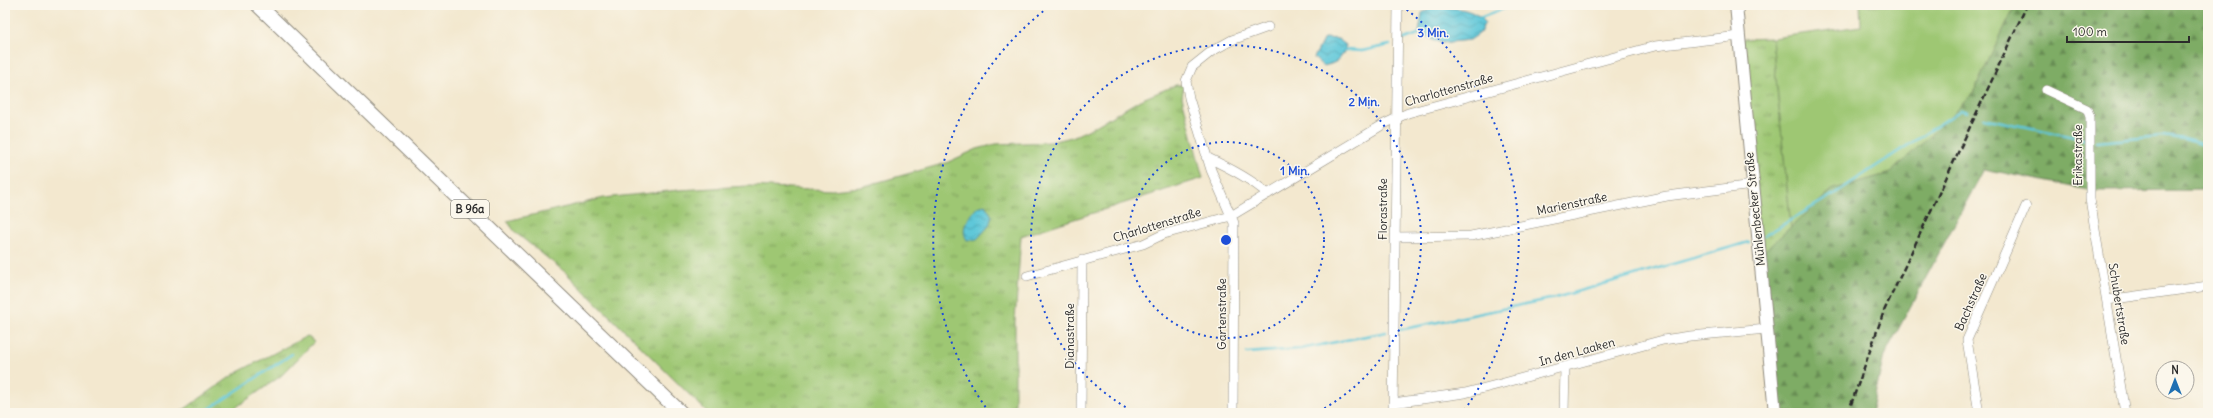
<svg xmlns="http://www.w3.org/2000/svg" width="2213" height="418" viewBox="0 0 2213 418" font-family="Delius,sans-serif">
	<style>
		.grass { fill: url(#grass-tufts); stroke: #64794f }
		.forest { fill: url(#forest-firs); stroke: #546c48 }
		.garden { fill: #9ec773; stroke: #64794f }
		.water { fill: url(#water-waves); stroke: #447982 }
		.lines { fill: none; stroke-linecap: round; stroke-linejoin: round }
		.stream { stroke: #5ec7d9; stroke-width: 2.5 }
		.street-casing { stroke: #8f8a7d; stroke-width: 10 }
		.secondary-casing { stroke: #8f8a7d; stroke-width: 14 }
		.primary-casing { stroke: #8f8a7d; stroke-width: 16 }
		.street { stroke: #fff; stroke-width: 9 }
		.secondary { stroke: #fff; stroke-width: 12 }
		.primary { stroke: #fff; stroke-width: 14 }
		.rail { stroke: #2b2b2b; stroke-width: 2.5; stroke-dasharray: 6 3; stroke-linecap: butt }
		.ring { fill: none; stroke: #1d4ed8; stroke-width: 2; stroke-dasharray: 2 4 }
		.labels { text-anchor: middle; stroke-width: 3; stroke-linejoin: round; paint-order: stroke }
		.shield { fill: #fbf7ec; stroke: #696865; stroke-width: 1 }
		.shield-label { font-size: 11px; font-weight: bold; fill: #2b2b2b }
		.street-label { font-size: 12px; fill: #2b2b2b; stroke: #fbf7ec }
		.centre { fill: #1d4ed8; stroke: #fbf7ec; stroke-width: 2 }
		.ring-label { font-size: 12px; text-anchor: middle; font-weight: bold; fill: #1d4ed8; stroke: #fbf7ec; stroke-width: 3; stroke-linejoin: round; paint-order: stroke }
	</style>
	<defs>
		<pattern id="grass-tufts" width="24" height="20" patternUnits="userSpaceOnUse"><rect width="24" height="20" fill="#9ec773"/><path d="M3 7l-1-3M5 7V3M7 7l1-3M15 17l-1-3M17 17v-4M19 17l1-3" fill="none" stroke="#81a25f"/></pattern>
		<pattern id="forest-firs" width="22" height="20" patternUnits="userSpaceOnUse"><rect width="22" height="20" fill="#7eac65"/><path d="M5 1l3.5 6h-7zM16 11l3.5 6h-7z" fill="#678c53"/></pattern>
		<pattern id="water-waves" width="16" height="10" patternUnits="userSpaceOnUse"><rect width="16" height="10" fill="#5ec7d9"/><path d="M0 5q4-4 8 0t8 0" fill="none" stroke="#4ea2b0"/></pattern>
	</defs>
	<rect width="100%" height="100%" fill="#fbf7ec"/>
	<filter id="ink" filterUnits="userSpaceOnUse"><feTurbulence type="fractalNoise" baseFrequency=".025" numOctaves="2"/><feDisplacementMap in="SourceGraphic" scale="8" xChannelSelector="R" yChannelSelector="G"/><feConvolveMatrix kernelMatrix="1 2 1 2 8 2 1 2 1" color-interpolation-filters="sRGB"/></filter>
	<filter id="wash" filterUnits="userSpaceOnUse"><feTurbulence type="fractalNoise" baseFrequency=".012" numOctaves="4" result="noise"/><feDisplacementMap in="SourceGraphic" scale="16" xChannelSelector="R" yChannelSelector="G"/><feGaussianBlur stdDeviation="0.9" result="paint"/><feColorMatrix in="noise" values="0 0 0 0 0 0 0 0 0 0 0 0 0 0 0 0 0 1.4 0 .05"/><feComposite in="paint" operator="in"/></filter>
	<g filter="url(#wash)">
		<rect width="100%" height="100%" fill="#f3e8cf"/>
		<path class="grass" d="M 1772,38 L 1791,227 L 1760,255 L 1742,39 Z
			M 1176,85 L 1184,85 L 1182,97 L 1203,178 L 1021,236 L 1015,321 L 1015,413 L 708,413 L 565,272 L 516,233 L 507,221 L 604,198 L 679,190 L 748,186 L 832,190 L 861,187 L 946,163 L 977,149 L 996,144 L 1051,142 L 1072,137 L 1092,128 L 1140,100 Z
			M 307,336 L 314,342 L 281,376 L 228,413 L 179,413 L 236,373 Z"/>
		<path class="forest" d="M 2015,5 L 2208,5 L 2208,190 L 2093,191 L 1984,169 L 1884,356 L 1871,413 L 1775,413 L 1760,255 L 1833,189 L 1890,173 L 1973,93 Z"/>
		<path class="garden" d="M 1860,5 L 2015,5 L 1973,93 L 1933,133 L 1890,173 L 1833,189 L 1791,227 L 1772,38 L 1861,26 Z"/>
		<path class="water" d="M 1434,7 C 1453,8 1472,7 1485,22 L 1480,33 L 1470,40 L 1441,43 L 1419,33 L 1422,13 Z
			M 1324,38 L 1338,39 L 1346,45 C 1342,59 1338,63 1323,66 L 1314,58 Z
			M 985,205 L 992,216 L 989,226 L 977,239 L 967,240 C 959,227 970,218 977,207 Z"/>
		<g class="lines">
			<path class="stream" d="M 1480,18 L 1513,5
				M 1402,40 L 1421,33
				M 1345,50 L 1362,51 L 1390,45
				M 1984,118 L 2088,140
				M 2096,142 L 2162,136 L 2184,139 L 2208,146
				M 1764,236 L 1834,194 L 1961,110 L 1967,112
				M 1399,330 L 1555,298 L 1749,242
				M 1247,353 L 1301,349 L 1386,332
				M 203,413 L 292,354"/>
		</g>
	</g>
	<g filter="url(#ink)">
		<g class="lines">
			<defs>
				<path id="street" d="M 2046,90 L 2087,109 L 2090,117 L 2090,199 L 2125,413
					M 1206,157 C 1228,167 1250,178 1268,194
					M 1395,237 L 1471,236 L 1667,196 L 1753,185
					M 1027,276 L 1143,244 L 1164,234 L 1231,216 L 1384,124 L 1408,113 L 1655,46 L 1739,36
					M 2107,300 L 2208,286
					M 1393,403 L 1465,393 L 1500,384 L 1663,340 L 1690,336 L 1767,329
					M 1081,413 L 1082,260
					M 1233,413 L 1234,223 L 1211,170 L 1189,98 L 1186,81 L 1192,67 L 1212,51 L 1232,40 L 1268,27
					M 1393,413 L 1398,5
					M 1564,413 L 1565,367
					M 1979,413 L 1967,340 L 2026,206"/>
				<path id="secondary" d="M 1736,5 L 1775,413"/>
				<path id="primary" d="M 258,5 L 681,413"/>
			</defs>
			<use href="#street" class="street-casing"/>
			<use href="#secondary" class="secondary-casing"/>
			<use href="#primary" class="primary-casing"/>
			<use href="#street" class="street"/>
			<use href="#secondary" class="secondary"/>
			<use href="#primary" class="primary"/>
			<path class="rail" d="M 1848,413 L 1884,311 L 2027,5"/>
		</g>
	</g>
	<g class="ring">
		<circle cx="1226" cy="240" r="98"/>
		<path d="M1136 413A195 195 0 1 1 1316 413"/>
		<path d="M989 412A293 293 0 0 1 1050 6M1402 6A293 293 0 0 1 1463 412"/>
	</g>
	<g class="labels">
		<rect class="shield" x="451" y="200" width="38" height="18" rx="3"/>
		<g class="shield-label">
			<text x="470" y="213">B 96a</text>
		</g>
		<g class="street-label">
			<text transform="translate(1449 90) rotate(-16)" y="4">Charlottenstraße</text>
			<text transform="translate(2078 155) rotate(-90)" y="4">Erikastraße</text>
			<text transform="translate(1572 204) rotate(-12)" y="4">Marienstraße</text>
			<text transform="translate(1383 209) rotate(-90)" y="4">Florastraße</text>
			<text transform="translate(1755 209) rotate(-96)" y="4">Mühlenbecker Straße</text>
			<text transform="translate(1157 225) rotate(-17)" y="4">Charlottenstraße</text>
			<text transform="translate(1971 302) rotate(-66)" y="4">Bachstraße</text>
			<text transform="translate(2119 304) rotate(81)" y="4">Schubertstraße</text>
			<text transform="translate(1222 314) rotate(-90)" y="4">Gartenstraße</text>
			<text transform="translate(1070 336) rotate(-90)" y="4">Dianastraße</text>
			<text transform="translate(1577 352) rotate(-15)" y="4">In den Laaken</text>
		</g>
	</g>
	<circle cx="1226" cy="240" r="6" class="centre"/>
	<g class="ring-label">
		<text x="1433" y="37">3 Min.</text>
		<text x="1364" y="106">2 Min.</text>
		<text x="1295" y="175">1 Min.</text>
	</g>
	<rect width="2213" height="418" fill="none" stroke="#fbf7ec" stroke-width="20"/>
	<g transform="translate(2175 380)"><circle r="19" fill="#fbf7ec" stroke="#a8a59f"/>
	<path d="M0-3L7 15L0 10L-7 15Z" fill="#1f6fb2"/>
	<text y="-6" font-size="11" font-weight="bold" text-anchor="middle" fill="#2b2b2b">N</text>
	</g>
	<path d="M2067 36v6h122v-6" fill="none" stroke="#2b2b2b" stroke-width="2"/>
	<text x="2073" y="36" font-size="12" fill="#2b2b2b" stroke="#fbf7ec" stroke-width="3" paint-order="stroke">100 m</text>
</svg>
